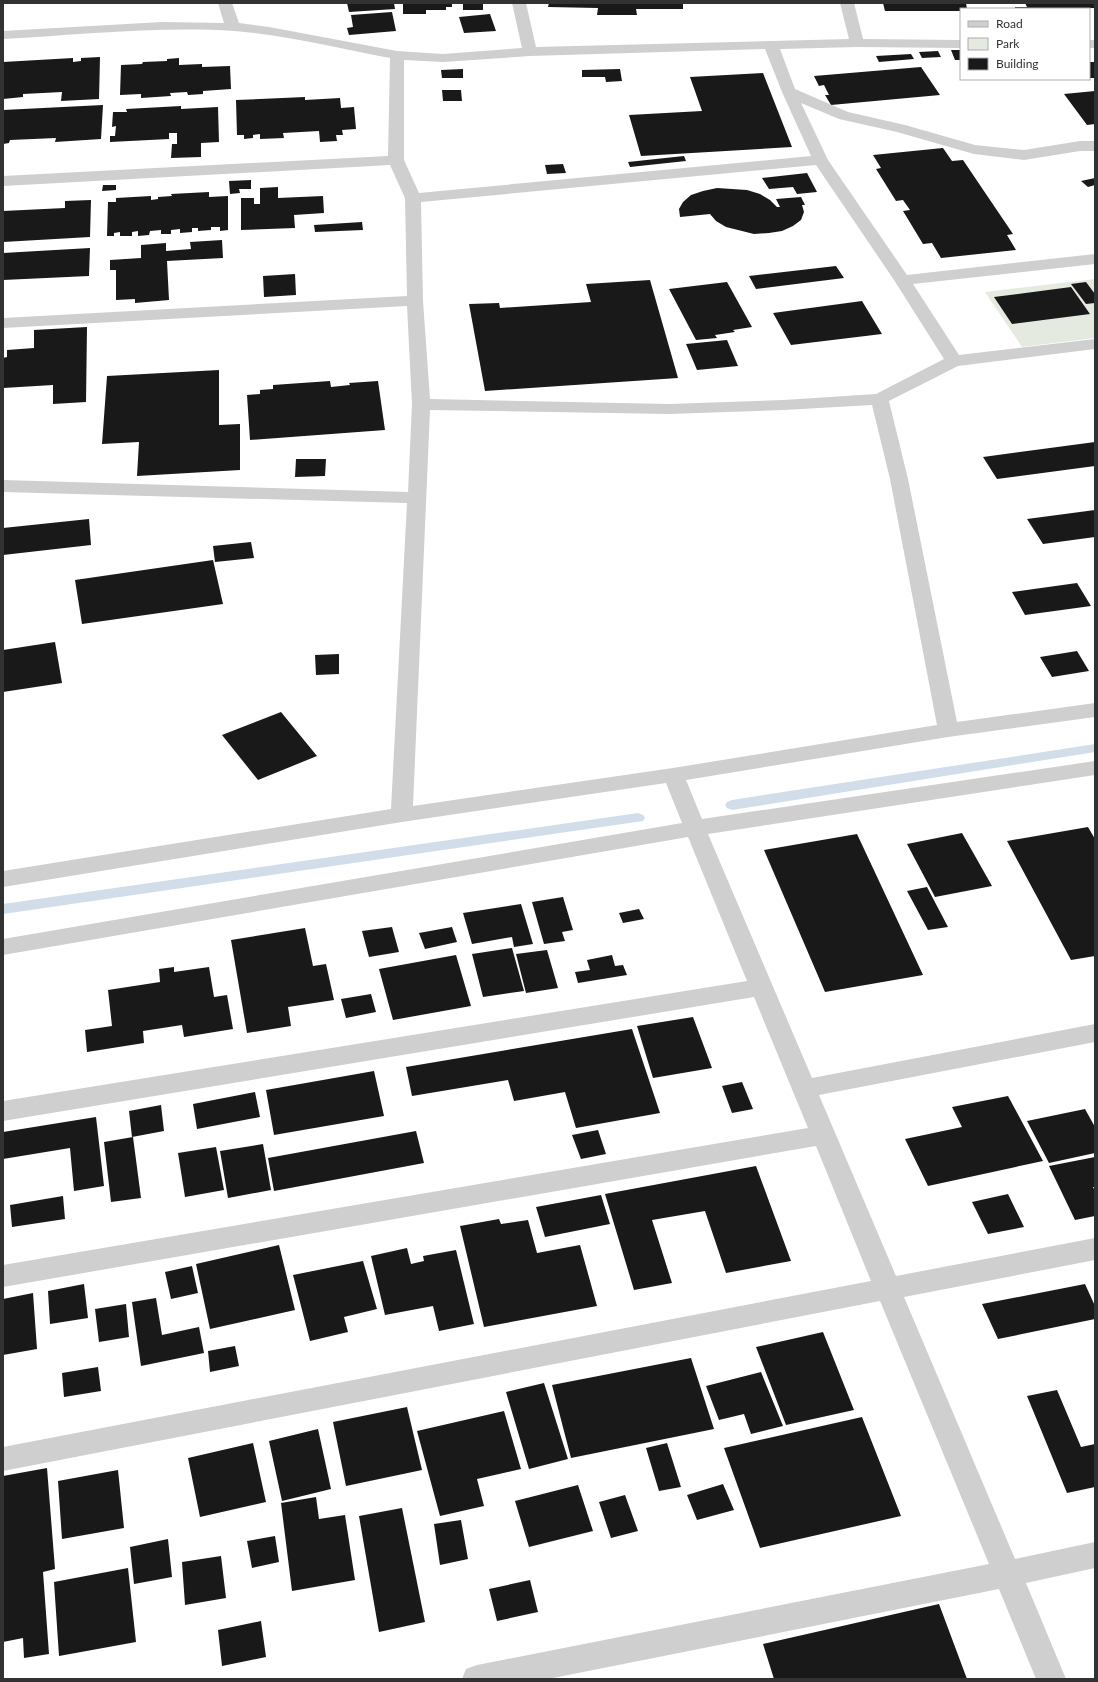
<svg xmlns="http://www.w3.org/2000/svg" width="1098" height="1682" viewBox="0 0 1098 1682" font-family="Lato,sans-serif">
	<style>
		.green { fill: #e4eadf }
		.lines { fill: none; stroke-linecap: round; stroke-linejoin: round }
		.stream { fill: #d1deea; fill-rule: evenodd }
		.building { fill: #191919 }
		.minor { fill: #cfcfcf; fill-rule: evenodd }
	</style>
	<rect width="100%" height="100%" fill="#fff"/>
	<path class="green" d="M 1095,279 L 1095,338 L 1022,347 L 985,292 Z"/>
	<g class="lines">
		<path class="stream" d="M 1095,744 L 1095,752 L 732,810 L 727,808 L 725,805 L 727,802 L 732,800 Z
			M 638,813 L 643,815 L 645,818 L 643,821 L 3,914 L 3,904 Z"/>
	</g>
	<path class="building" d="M 347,3 L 394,3 L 395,9 L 349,12 Z
		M 403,3 L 452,3 L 452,7 L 446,7 L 446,10 L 426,10 L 426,14 L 403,14 Z
		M 463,3 L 483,3 L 483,10 L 463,10 Z
		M 549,3 L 683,3 L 683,9 L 636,9 L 637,15 L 597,15 L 598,8 L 548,7 Z
		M 883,3 L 966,3 L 967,9 L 961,9 L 961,11 L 885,11 Z
		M 1025,3 L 1095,3 L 1095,8 L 1015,9 L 1015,7 L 1027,7 Z
		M 392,12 L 396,31 L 349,35 L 347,28 L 353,27 L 351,15 Z
		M 490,14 L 496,31 L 464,33 L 459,17 Z
		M 951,50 L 961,50 L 961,60 L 955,60 Z
		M 938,51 L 941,57 L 922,58 L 919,52 Z
		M 911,54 L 914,59 L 879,62 L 876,56 Z
		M 100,57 L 99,99 L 61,101 L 62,92 L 23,94 L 23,97 L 3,99 L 3,62 L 73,58 L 73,62 L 81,61 L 81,58 Z
		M 179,58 L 179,65 L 202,64 L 202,67 L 230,66 L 231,89 L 203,91 L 203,94 L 188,95 L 187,92 L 170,93 L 171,96 L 141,98 L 141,94 L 120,95 L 121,65 L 142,64 L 143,62 L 167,61 L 167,59 Z
		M 1089,62 L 1095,62 L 1095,78 L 1089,78 Z
		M 921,67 L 940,95 L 831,105 L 825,95 L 829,95 L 824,85 L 819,86 L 814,76 Z
		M 463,69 L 463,78 L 442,78 L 441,70 Z
		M 620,69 L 622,81 L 606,82 L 605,77 L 582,77 L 582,70 Z
		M 763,73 L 792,147 L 641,156 L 629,115 L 702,111 L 690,77 Z
		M 442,90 L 461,90 L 462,101 L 443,101 Z
		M 1095,91 L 1095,124 L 1087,125 L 1064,94 Z
		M 305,97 L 305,100 L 340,98 L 341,108 L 354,107 L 356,129 L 342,130 L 343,135 L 336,135 L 337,141 L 320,142 L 319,131 L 283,133 L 284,138 L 260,139 L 260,134 L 253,135 L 253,138 L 244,139 L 244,135 L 237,135 L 236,100 Z
		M 103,105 L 101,139 L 55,142 L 56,138 L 10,140 L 9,143 L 3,144 L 3,110 Z
		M 181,106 L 181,109 L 218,107 L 219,142 L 201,143 L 201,157 L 171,158 L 172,144 L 177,144 L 177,133 L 169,133 L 169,139 L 110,142 L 110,136 L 115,136 L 116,126 L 112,127 L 113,112 L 127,112 L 126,109 Z
		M 943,148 L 952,161 L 963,160 L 1013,234 L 1007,235 L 1016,250 L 941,258 L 932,243 L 923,244 L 903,211 L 910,210 L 903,200 L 896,201 L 876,169 L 881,168 L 873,155 Z
		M 684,156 L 686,161 L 630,167 L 628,162 Z
		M 563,164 L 566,173 L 547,174 L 545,165 Z
		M 807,173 L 817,192 L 797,194 L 793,187 L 769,189 L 762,178 Z
		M 1095,178 L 1095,185 L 1088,187 L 1081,181 Z
		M 251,180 L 251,189 L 239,189 L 240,193 L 230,194 L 229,181 Z
		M 103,185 L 116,185 L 116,190 L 102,191 Z
		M 278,187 L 278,198 L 323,196 L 324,213 L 294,215 L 295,228 L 241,230 L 241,198 L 254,198 L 254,204 L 260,204 L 260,188 Z
		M 717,188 L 747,190 L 760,194 L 770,200 L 777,207 L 780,207 L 776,199 L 801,197 L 805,205 L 802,205 L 804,212 L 801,220 L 793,226 L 782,231 L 769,233 L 754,234 L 726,227 L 716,221 L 710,214 L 680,217 L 679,209 L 683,202 L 691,195 L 703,191 Z
		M 209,192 L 209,197 L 228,196 L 228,230 L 220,231 L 220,227 L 211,227 L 211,230 L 198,231 L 198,228 L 192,228 L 192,232 L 180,233 L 180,229 L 171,230 L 171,234 L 161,234 L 161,230 L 150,231 L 149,235 L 138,236 L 138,231 L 132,232 L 132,236 L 120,236 L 120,232 L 114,233 L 114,236 L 107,236 L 108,202 L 116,202 L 116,198 L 151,196 L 151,200 L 158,199 L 158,197 L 172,196 L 171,194 Z
		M 91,200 L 90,237 L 3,242 L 3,211 L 65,208 L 65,201 Z
		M 362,222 L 363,230 L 315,232 L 314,225 Z
		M 222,240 L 223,258 L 167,261 L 169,300 L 135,303 L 135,299 L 116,300 L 116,270 L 110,270 L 110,260 L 141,258 L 141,245 L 166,243 L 166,251 L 191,249 L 190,242 Z
		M 90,248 L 89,276 L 3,280 L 3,253 Z
		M 836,266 L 844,278 L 756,289 L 749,276 Z
		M 295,274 L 296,295 L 264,297 L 263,276 Z
		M 650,280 L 678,378 L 485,391 L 469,304 L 499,303 L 500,308 L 591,302 L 586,284 Z
		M 727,282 L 752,327 L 733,330 L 735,332 L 715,335 L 717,338 L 696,340 L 669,289 Z
		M 1086,282 L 1095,294 L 1095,303 L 1086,304 L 1071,284 Z
		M 1071,287 L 1090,314 L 1012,324 L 994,297 Z
		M 862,301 L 882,334 L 791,345 L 773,313 Z
		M 87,327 L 86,402 L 53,404 L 53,385 L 3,388 L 3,358 L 7,357 L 7,350 L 34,348 L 34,330 Z
		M 727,340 L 738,366 L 697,370 L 686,344 Z
		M 219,370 L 219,425 L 240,424 L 240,470 L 137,476 L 139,442 L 102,444 L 107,376 Z
		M 330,381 L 331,387 L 350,385 L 349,383 L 378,381 L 385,430 L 250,440 L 247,395 L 260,394 L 260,390 L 273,389 L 273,385 Z
		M 1095,442 L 1095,466 L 997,479 L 983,457 Z
		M 296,459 L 326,459 L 325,476 L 295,477 Z
		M 1095,510 L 1095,537 L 1043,544 L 1027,519 Z
		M 89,519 L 91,545 L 3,555 L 3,528 Z
		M 251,542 L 254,558 L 215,562 L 213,546 Z
		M 213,560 L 223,604 L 82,624 L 75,580 Z
		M 1077,583 L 1091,606 L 1025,615 L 1012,592 Z
		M 55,642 L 62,683 L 3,692 L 3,650 Z
		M 1077,651 L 1089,671 L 1052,677 L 1040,657 Z
		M 339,654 L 339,674 L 316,675 L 315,655 Z
		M 281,712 L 317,756 L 258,780 L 222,735 Z
		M 1088,827 L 1095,839 L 1095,956 L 1071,960 L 1007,841 Z
		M 962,833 L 992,886 L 935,897 L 907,844 Z
		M 857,834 L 923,975 L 825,992 L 764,850 Z
		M 927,887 L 948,927 L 928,930 L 907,891 Z
		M 563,897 L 573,930 L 562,932 L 565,941 L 544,944 L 532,902 Z
		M 521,904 L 533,944 L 514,947 L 512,937 L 472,944 L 463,913 Z
		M 639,909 L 644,919 L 623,923 L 619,913 Z
		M 392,927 L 399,952 L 369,957 L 362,931 Z
		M 452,927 L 457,942 L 425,949 L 419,933 Z
		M 305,928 L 313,966 L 326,964 L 334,1000 L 288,1007 L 291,1026 L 247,1033 L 231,940 Z
		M 512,948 L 524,991 L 483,997 L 472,954 Z
		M 547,950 L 558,988 L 526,993 L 516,954 Z
		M 456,955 L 471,1006 L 393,1020 L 379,969 Z
		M 612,955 L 615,966 L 623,965 L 627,975 L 578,983 L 575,972 L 590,970 L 587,960 Z
		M 174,967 L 174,972 L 209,967 L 214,997 L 227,995 L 233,1029 L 184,1037 L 182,1025 L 143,1031 L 144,1043 L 87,1052 L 85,1030 L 112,1026 L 108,990 L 160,982 L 159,969 Z
		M 371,994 L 376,1012 L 346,1018 L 341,999 Z
		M 693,1017 L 712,1068 L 653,1078 L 637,1026 Z
		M 632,1029 L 660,1113 L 576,1128 L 565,1092 L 514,1101 L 508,1080 L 412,1096 L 406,1067 Z
		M 374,1071 L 384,1116 L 274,1135 L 266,1090 Z
		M 742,1082 L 753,1109 L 732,1113 L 722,1086 Z
		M 255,1092 L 260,1117 L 197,1129 L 193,1104 Z
		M 1008,1096 L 1043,1161 L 928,1186 L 905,1139 L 962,1127 L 952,1107 Z
		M 161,1105 L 164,1131 L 132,1137 L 129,1111 Z
		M 1085,1109 L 1095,1127 L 1095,1153 L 1049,1163 L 1027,1121 Z
		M 96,1117 L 104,1186 L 74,1191 L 70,1148 L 3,1159 L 3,1132 Z
		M 598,1130 L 606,1154 L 581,1159 L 572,1135 Z
		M 416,1131 L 424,1163 L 274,1191 L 268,1158 Z
		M 133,1137 L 141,1198 L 111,1202 L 104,1142 Z
		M 263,1144 L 271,1190 L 228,1198 L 220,1151 Z
		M 216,1147 L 224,1190 L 185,1197 L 178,1153 Z
		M 1095,1157 L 1095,1187 L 1093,1187 L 1095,1191 L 1095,1216 L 1075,1220 L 1049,1166 Z
		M 756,1166 L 791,1261 L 726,1273 L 705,1211 L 652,1220 L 672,1283 L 634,1290 L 605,1194 Z
		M 1008,1194 L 1024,1227 L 988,1234 L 972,1202 Z
		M 601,1195 L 610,1224 L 545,1237 L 536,1207 Z
		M 63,1196 L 65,1219 L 12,1227 L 10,1205 Z
		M 499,1219 L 501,1224 L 528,1220 L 537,1253 L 580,1245 L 597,1306 L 484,1327 L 460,1226 Z
		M 279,1245 L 295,1310 L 210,1329 L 196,1264 Z
		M 407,1248 L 411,1264 L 424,1261 L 423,1256 L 456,1250 L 474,1324 L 439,1331 L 433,1306 L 385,1315 L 371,1256 Z
		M 363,1261 L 377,1309 L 344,1317 L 348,1332 L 310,1341 L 293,1275 Z
		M 192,1266 L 198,1293 L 171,1299 L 165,1272 Z
		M 84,1284 L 88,1318 L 50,1324 L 48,1291 Z
		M 1085,1284 L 1095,1306 L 1095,1319 L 998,1339 L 982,1304 Z
		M 33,1293 L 37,1349 L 3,1355 L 3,1299 Z
		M 156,1298 L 162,1335 L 199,1327 L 204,1353 L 141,1366 L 132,1302 Z
		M 126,1304 L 129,1337 L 99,1342 L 95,1309 Z
		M 823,1332 L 854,1410 L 786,1425 L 756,1347 Z
		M 235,1346 L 239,1366 L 210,1372 L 208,1351 Z
		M 691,1358 L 714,1429 L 571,1458 L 552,1385 Z
		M 98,1367 L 101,1391 L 64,1397 L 62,1373 Z
		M 761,1372 L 783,1426 L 751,1434 L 744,1414 L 719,1420 L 706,1386 Z
		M 544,1383 L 568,1459 L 529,1469 L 506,1392 Z
		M 1057,1390 L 1081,1447 L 1095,1444 L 1095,1487 L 1067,1493 L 1027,1396 Z
		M 407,1407 L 422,1470 L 346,1486 L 333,1422 Z
		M 504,1411 L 521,1469 L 477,1479 L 484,1506 L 440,1516 L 417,1431 Z
		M 862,1417 L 901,1516 L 760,1548 L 724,1448 Z
		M 318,1429 L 331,1489 L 282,1501 L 269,1441 Z
		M 253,1443 L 266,1502 L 200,1517 L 188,1458 Z
		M 667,1443 L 681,1487 L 659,1491 L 646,1448 Z
		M 47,1468 L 55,1569 L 43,1572 L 49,1654 L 24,1658 L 23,1638 L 3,1642 L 3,1476 Z
		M 118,1470 L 124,1528 L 62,1539 L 58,1481 Z
		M 723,1484 L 734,1510 L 697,1520 L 687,1495 Z
		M 578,1485 L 593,1531 L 529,1547 L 515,1501 Z
		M 625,1495 L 638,1531 L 611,1538 L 599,1502 Z
		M 316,1497 L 319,1519 L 345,1515 L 355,1580 L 292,1591 L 281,1503 Z
		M 402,1508 L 425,1622 L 379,1632 L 359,1516 Z
		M 461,1520 L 468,1559 L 440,1565 L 434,1524 Z
		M 275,1536 L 279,1562 L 252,1568 L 247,1541 Z
		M 168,1539 L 172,1577 L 134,1584 L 130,1547 Z
		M 221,1556 L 226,1598 L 185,1605 L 182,1562 Z
		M 128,1568 L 136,1642 L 59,1656 L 54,1582 Z
		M 530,1580 L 538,1612 L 497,1621 L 489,1589 Z
		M 939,1604 L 967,1679 L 774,1679 L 763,1644 Z
		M 261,1621 L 266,1657 L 222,1666 L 218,1630 Z"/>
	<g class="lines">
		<path class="minor" d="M 218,3 L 232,3 L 239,23 L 269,27 L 397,51 L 443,54 L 522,48 L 512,3 L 526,3 L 536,47 L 849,39 L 840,3 L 854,3 L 863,39 L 961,40 L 961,48 L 857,47 L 780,49 L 795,89 L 848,112 L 905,125 L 975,145 L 1024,150 L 1080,141 L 1095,141 L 1095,151 L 1080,151 L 1024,160 L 974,154 L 897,132 L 839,119 L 801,103 L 828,160 L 907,275 L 1095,254 L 1095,264 L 913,284 L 959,355 L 1095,339 L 1095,349 L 958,366 L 889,401 L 908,479 L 957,722 L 1095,703 L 1095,717 L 948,737 L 686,780 L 702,819 L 1095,761 L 1095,775 L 708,834 L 812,1078 L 1095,1024 L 1095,1042 L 819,1095 L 896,1276 L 1095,1238 L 1095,1260 L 904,1297 L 1015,1559 L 1095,1542 L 1095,1568 L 1026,1583 L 1066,1679 L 1036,1679 L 999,1589 L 548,1679 L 462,1679 L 466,1669 L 477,1665 L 989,1564 L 880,1301 L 3,1471 L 3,1447 L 871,1281 L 816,1146 L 3,1287 L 3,1265 L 808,1128 L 754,997 L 3,1121 L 3,1101 L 747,981 L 688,837 L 3,955 L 3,939 L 682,823 L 666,783 L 402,822 L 3,887 L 3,871 L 391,809 L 407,503 L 3,492 L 3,480 L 408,492 L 412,404 L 407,306 L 3,328 L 3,318 L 407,296 L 405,198 L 390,165 L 3,186 L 3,176 L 388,156 L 390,58 C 338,48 286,35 234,31 C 159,26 78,35 3,39 L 3,31 L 162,22 L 224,23 ZM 765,49 L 782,92 L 811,156 L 419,193 L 404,160 L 404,60 L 443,62 L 530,56 ZM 816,165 L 894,280 L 944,359 L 876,394 L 784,400 L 669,404 L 430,399 L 423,301 L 421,202 ZM 872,405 L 890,479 L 937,725 L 673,768 L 413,806 L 430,410 L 669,414 L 784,410 Z
			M 1089,40 L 1095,40 L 1095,48 L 1089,48 Z"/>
	</g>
	<rect width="1098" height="1682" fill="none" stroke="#323232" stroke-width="8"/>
	<rect x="960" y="8" width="130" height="72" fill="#ffffff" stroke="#adadad"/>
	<rect x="968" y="21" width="20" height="6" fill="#cfcfcf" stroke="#adadad"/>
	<text x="996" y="28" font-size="12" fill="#323232">Road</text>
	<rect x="968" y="38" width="20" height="12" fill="#e4eadf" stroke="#adadad"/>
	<text x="996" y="48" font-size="12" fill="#323232">Park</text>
	<rect x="968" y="58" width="20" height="12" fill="#191919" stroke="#adadad"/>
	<text x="996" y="68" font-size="12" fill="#323232">Building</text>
</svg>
